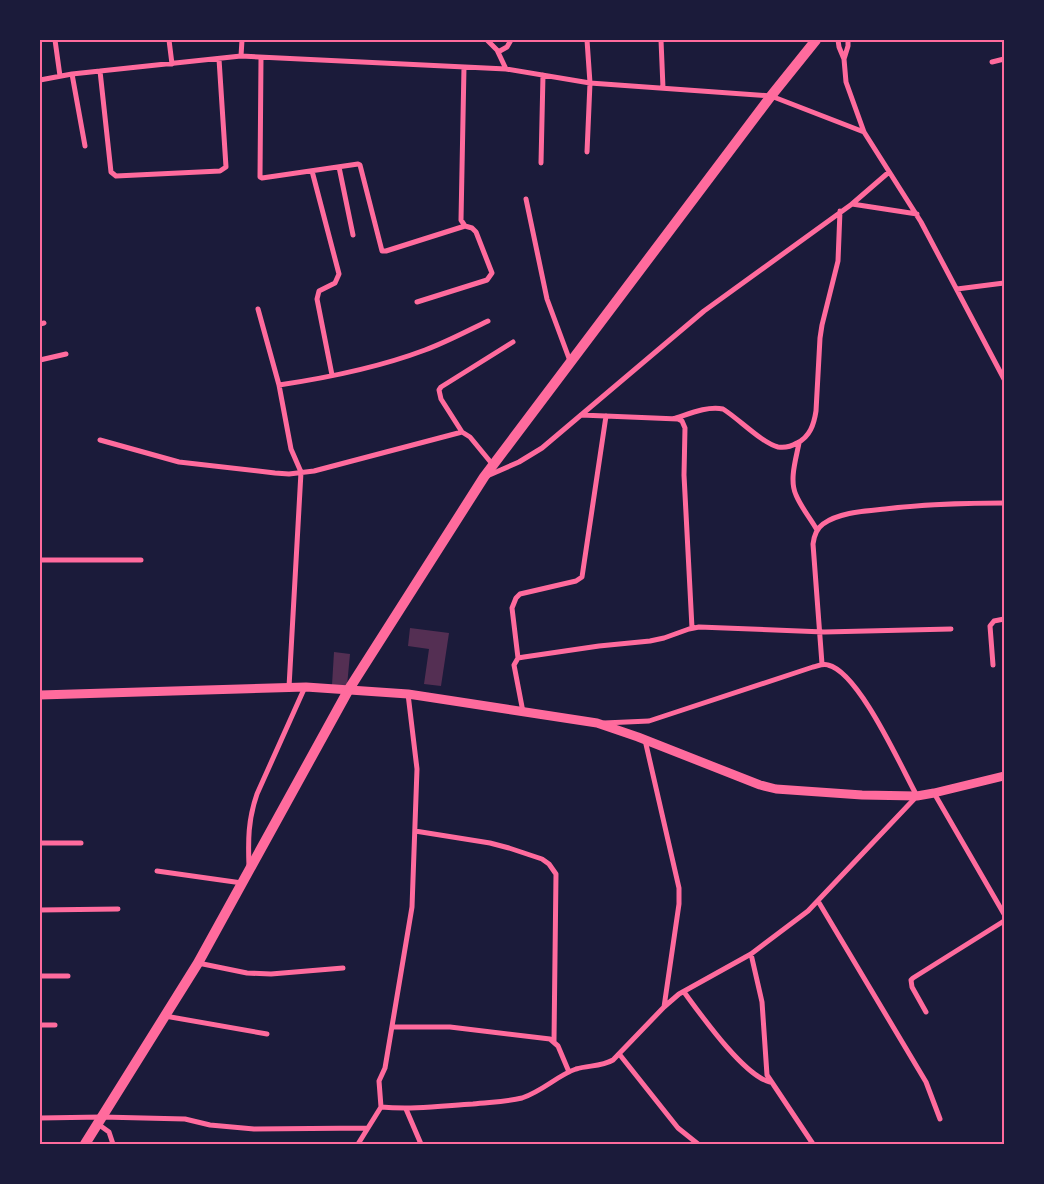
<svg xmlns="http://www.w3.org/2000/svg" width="1044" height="1184" viewBox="0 0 1044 1184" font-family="'Roboto Condensed',sans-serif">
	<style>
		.building { fill: #542f53 }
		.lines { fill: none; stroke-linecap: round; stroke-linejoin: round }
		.minor { stroke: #ff6b9d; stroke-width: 5 }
		.tertiary { stroke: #ff6b9d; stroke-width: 9 }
		.secondary { stroke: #ff6b9d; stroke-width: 10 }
		.neatline { fill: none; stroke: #ff6b9d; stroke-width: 2 }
	</style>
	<rect width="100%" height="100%" fill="#1b1b3a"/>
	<path class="building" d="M 410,628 L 449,633 L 441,686 L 424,684 L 429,649 L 408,646 Z
		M 334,652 L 350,654 L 347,686 L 332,685 Z"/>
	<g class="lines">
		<path class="minor" d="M 55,40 L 60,76
			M 169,40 L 172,64
			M 487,40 L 497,50 L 506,69
			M 587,40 L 590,83 L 587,152
			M 661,40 L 663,88
			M 838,40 L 839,47 L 844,59 L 846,82 L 864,132 L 921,222 L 1004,379
			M 498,52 L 507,47 L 511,40
			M 241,56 L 242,40
			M 261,58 L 260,177 L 262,178 L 358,164 L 360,165 L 382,251 L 386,251 L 465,226
			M 844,59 L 848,46 L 848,40
			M 992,62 L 1004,59
			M 100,71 L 111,172 L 116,176 L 220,171 L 226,167 L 219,59
			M 72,74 L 85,146
			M 40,80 L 72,74 L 241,56 L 506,69 L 590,83 L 771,96 L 864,132
			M 541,163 L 543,75
			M 339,167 L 353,235
			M 312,171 L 339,274 L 335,283 L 319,291 L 317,299 L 332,375
			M 526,199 L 547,299 L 570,361
			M 852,204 L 917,214
			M 957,289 L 1004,283
			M 417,302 L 487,280 L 492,273 L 476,232 L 472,228 L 465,226 L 461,220 L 464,67
			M 258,309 L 279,385 L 291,449 L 301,472 L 289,687
			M 40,324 L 44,323
			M 40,360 L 66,354
			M 279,385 C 326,378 380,367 425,350 C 447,342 467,331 488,321
			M 581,415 L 678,419 L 682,421 L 685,428 L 684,475 L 692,628
			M 673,419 C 689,414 706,406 723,409 C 739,419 762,443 778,447 C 785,448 792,446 797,443 C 810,437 814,424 816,411 L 820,338 L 822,325 L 838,261 L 840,211
			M 462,432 L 441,399 L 439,390 L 441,387 L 513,342
			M 100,440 L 179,462 L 275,473 L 289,474 L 314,471 L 462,432 L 470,437 L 493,465
			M 799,443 C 796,459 789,480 796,495 C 801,507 810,518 817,530
			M 487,476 L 519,462 L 542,448 L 704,311 L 852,204 L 889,172
			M 40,560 L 141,560
			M 518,658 L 512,608 L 516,598 L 520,594 L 576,581 L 582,577 L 606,416
			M 822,664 L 813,544 C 814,536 816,529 823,524 C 840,512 866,511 885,509 C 926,504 964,503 1004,503
			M 993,665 L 990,626 L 994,621 L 1004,619
			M 523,712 L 514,665 L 518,658 L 524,657 L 599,646 L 650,641 L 664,638 L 689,629 L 699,627 L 824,632 L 951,629
			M 645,740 L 679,888 L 679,904 L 664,1007
			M 934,793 L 1004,914
			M 415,831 L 490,843 L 509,848 L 542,859 L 549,864 L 556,874 L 554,1041
			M 40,843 L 81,843
			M 249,867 C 248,840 248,820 257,794 L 305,687
			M 157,871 L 242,883
			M 818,901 L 926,1082 L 940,1119
			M 40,910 L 118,909
			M 751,954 L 762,1002 L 767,1075 L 813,1144
			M 198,963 L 247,973 L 271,974 L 343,968
			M 40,976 L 68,976
			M 684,992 C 701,1015 744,1076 770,1082
			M 926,1012 L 912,987 L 911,980 L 913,978 L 1004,921
			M 165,1016 L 267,1034
			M 40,1025 L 55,1025
			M 392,1027 L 450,1027 L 550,1039 L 558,1046 L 569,1072
			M 620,1055 L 678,1128 L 698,1144
			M 381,1107 C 412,1110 442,1106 473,1104 C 489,1102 506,1102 522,1098 C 543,1091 558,1075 576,1069 C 589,1065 601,1067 613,1060 L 664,1007 L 679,994 L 751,954 L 808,911 L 917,796 C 901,767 859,672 828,665 C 823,663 818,666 813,667 L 649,721 L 604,723
			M 406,1109 L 421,1144
			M 40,1118 L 102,1117 L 185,1119 L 210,1125 L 254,1129 L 368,1128
			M 98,1124 L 109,1132 L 113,1144
			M 358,1144 L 381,1107 L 379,1081 L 385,1068 L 412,907 L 417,769 L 408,694"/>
		<path class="tertiary" d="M 40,695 L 306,687 L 408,694 L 597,723 L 638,737 L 760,785 L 776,789 L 862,795 L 917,796 L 934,793 L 1004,776"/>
		<path class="secondary" d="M 85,1144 L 198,963 L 349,689 L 484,477 L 771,96 L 816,40"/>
	</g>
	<rect width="1044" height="1184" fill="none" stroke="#1b1b3a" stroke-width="82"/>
	<rect x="41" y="41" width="962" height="1102" class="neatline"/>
</svg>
